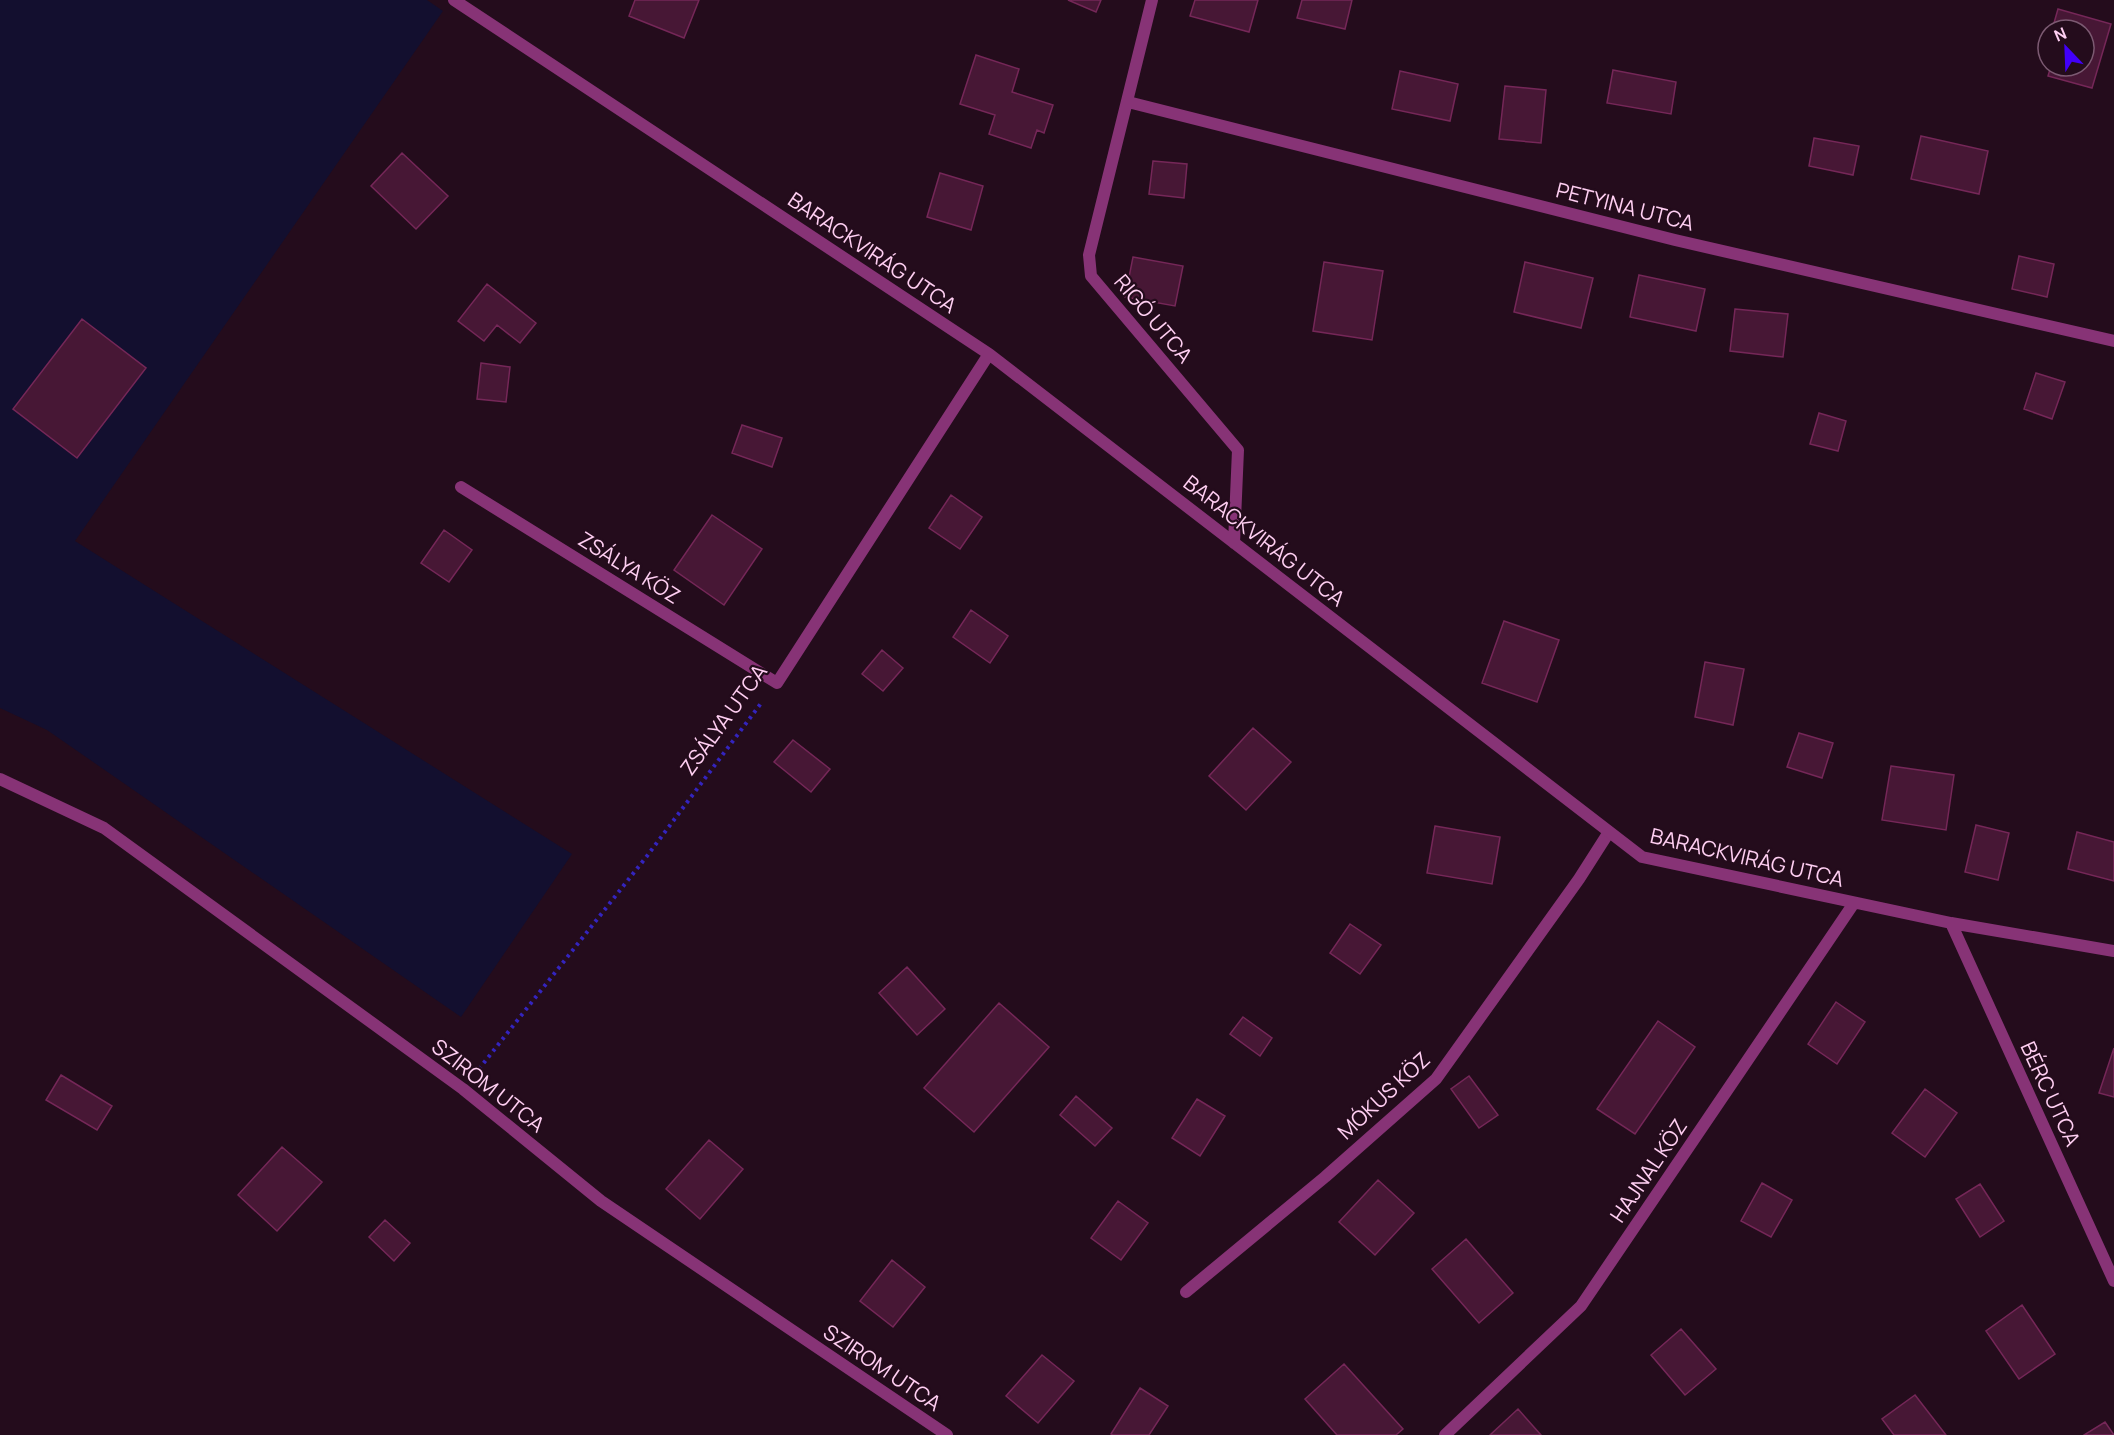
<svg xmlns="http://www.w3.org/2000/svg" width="2114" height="1435" viewBox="0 0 2114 1435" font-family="Manrope,sans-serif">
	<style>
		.green { fill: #130f2f }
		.building { fill: #471735; stroke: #752758; stroke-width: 1.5 }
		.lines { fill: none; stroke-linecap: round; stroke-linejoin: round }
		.path { stroke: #3424be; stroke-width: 4; stroke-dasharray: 3 4.5; stroke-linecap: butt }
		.lane { stroke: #873376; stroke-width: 12 }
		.street { stroke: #873376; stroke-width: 12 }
		.labels { text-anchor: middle; stroke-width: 4.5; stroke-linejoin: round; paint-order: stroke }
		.street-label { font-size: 21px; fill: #ffcff2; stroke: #240c1c }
	</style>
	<rect width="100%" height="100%" fill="#240c1c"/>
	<path class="green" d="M 0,0 L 427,0 L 443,11 L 75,541 L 572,854 L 461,1017 L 47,730 L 0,708 Z"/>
	<path class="building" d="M 635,0 L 699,0 L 684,38 L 629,16 Z
		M 1068,0 L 1101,0 L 1096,12 Z
		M 1195,0 L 1258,0 L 1249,32 L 1190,16 Z
		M 1302,0 L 1352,0 L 1345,29 L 1297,18 Z
		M 2058,9 L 2111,24 L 2092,88 L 2048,76 L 2051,66 L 2084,66 L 2084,30 L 2052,30 Z
		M 976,55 L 1019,69 L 1012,92 L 1053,105 L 1044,133 L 1037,130 L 1031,148 L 989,134 L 995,115 L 960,104 Z
		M 1613,70 L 1676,82 L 1671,114 L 1607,103 Z
		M 1400,71 L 1458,84 L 1450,121 L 1392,109 Z
		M 1505,86 L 1546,90 L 1541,143 L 1499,139 Z
		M 1921,136 L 1988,151 L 1979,194 L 1911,179 Z
		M 1814,138 L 1859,146 L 1853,175 L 1809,166 Z
		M 402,153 L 448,196 L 416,229 L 371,186 Z
		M 1153,161 L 1187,164 L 1184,198 L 1149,194 Z
		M 940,173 L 983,186 L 971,230 L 927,217 Z
		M 2019,256 L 2054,264 L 2047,297 L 2012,289 Z
		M 1133,257 L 1183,266 L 1175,306 L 1125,297 Z
		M 1324,262 L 1383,271 L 1372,340 L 1313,331 Z
		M 1525,262 L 1593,278 L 1581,328 L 1514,312 Z
		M 1639,275 L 1705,289 L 1696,331 L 1630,317 Z
		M 487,284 L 536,323 L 520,343 L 497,325 L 484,341 L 458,321 Z
		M 1735,309 L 1788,314 L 1783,357 L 1730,351 Z
		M 82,319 L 146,368 L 77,458 L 13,409 Z
		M 481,363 L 510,367 L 506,402 L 477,399 Z
		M 2036,373 L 2065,382 L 2052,419 L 2024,409 Z
		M 1819,413 L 1846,421 L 1838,451 L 1810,444 Z
		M 742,425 L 782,438 L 772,467 L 732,453 Z
		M 951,495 L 982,517 L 960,549 L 929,528 Z
		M 712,515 L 762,549 L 724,605 L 674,570 Z
		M 444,530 L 472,550 L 449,582 L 421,563 Z
		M 971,610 L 1008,636 L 990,663 L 953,637 Z
		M 1504,621 L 1559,640 L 1537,702 L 1482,683 Z
		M 882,650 L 903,668 L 883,691 L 862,674 Z
		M 1705,662 L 1744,669 L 1733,725 L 1695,717 Z
		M 1253,728 L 1291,762 L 1246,810 L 1209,776 Z
		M 1799,733 L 1833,743 L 1822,778 L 1787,767 Z
		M 793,740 L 830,769 L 811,792 L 774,762 Z
		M 1891,766 L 1954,775 L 1946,830 L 1882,820 Z
		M 1976,825 L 2009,833 L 1998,880 L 1965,872 Z
		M 1435,826 L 1500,837 L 1492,884 L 1427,873 Z
		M 2077,832 L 2114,842 L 2114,881 L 2068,869 Z
		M 1350,924 L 1381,945 L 1360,974 L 1330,953 Z
		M 907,967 L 945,1009 L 917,1035 L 879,993 Z
		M 1836,1002 L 1865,1022 L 1837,1064 L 1808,1044 Z
		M 999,1003 L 1049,1047 L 974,1132 L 924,1088 Z
		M 1243,1017 L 1272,1038 L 1260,1056 L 1230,1034 Z
		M 1658,1021 L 1695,1047 L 1635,1134 L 1597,1109 Z
		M 2114,1048 L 2114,1097 L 2099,1093 Z
		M 61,1075 L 112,1106 L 97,1130 L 46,1100 Z
		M 1469,1076 L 1498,1115 L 1479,1128 L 1451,1089 Z
		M 1925,1089 L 1957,1113 L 1925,1157 L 1892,1133 Z
		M 1076,1096 L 1112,1128 L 1095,1146 L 1060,1115 Z
		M 1197,1099 L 1225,1116 L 1200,1156 L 1172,1138 Z
		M 709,1140 L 743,1169 L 700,1219 L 666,1189 Z
		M 282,1147 L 322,1182 L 277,1231 L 238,1195 Z
		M 1378,1180 L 1414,1213 L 1375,1255 L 1339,1222 Z
		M 1762,1183 L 1792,1200 L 1771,1237 L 1741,1221 Z
		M 1980,1184 L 2004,1221 L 1980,1237 L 1956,1199 Z
		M 1118,1201 L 1148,1223 L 1121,1260 L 1091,1238 Z
		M 385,1220 L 410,1243 L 394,1261 L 369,1237 Z
		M 1466,1239 L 1513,1293 L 1479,1323 L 1432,1269 Z
		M 892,1260 L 925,1287 L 893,1327 L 860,1301 Z
		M 2022,1305 L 2055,1354 L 2019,1379 L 1986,1331 Z
		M 1681,1329 L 1716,1369 L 1685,1395 L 1651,1355 Z
		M 1042,1355 L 1074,1381 L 1038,1423 L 1006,1396 Z
		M 1344,1364 L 1403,1429 L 1396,1435 L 1337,1435 L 1305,1399 Z
		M 1140,1388 L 1168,1406 L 1149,1435 L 1113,1435 L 1111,1434 Z
		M 1915,1395 L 1946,1435 L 1894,1435 L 1882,1419 Z
		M 1518,1409 L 1541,1435 L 1490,1435 Z
		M 2105,1422 L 2114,1435 L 2084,1435 Z"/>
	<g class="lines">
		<path class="path" d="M 479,1069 L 647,856 L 762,702"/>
		<path class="lane" d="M 1186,1292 L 1325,1177 L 1436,1079 L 1579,879 L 1609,832"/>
		<path class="street" d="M 454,0 L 989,354 L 1642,857 L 1951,923 L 2114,951
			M 1152,0 L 1089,255 L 1091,276 L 1238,450 L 1234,543
			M 1128,102 L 1675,240 L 2114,341
			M 461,487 L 777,683 L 989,354
			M 0,779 L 104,828 L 463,1089 L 601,1201 L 947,1435
			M 1951,923 L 2114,1281
			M 1445,1435 L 1581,1306 L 1854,903"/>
	</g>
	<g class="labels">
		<g class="street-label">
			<text transform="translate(1625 207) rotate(14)" y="7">PETYINA UTCA</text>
			<text transform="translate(872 253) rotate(34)" y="7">BARACKVIRÁG UTCA</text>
			<text transform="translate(1153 319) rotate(50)" y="7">RIGÓ UTCA</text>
			<text transform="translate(1264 541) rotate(38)" y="7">BARACKVIRÁG UTCA</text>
			<text transform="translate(629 568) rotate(32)" y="7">ZSÁLYA KÖZ</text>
			<text transform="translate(724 720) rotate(-54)" y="7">ZSÁLYA UTCA</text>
			<text transform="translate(1747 858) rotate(13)" y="7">BARACKVIRÁG UTCA</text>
			<text transform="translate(488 1086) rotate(38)" y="7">SZIROM UTCA</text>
			<text transform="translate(2050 1094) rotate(65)" y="7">BÉRC UTCA</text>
			<text transform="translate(1384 1096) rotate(-43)" y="7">MÓKUS KÖZ</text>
			<text transform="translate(1649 1171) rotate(-56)" y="7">HAJNAL KÖZ</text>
			<text transform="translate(882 1368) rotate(34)" y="7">SZIROM UTCA</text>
		</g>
	</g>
	<g transform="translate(2066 48) rotate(337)"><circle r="28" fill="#240c1c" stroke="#7c5a72" stroke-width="1.5"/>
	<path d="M0-4.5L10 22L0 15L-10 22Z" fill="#4200fa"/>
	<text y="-9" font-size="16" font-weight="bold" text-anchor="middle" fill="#ffcff2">N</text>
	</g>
</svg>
